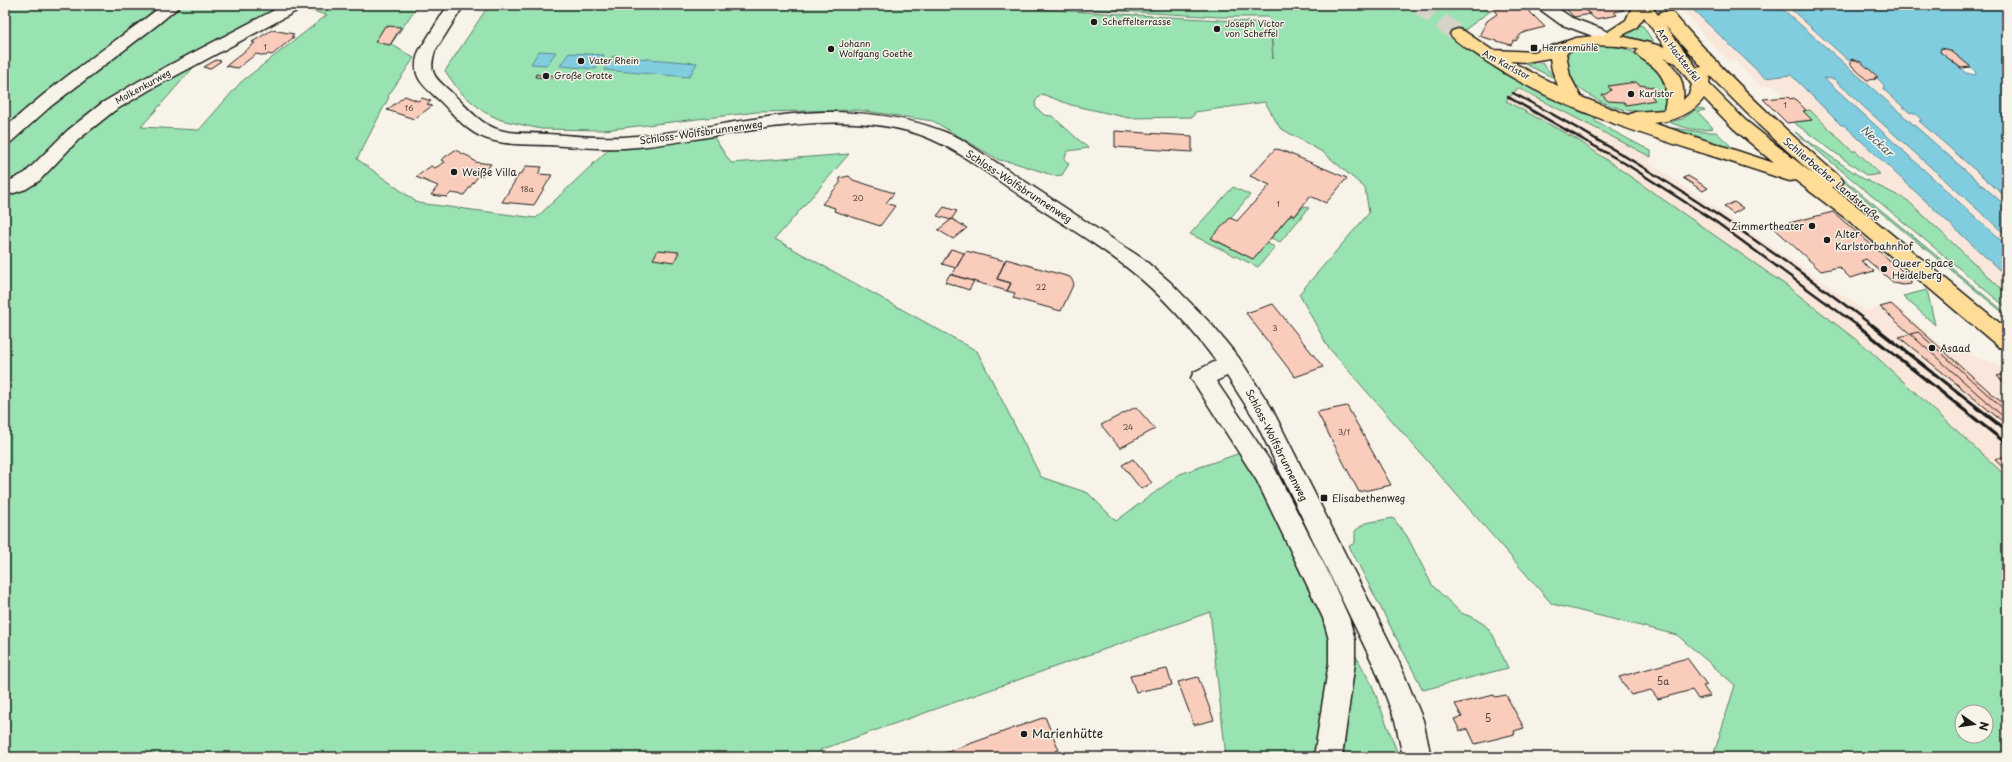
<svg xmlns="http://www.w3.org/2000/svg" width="2012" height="762" viewBox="0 0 2012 762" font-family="'Playpen Sans',sans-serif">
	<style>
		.built { fill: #f8e7da }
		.green { fill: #99e2b1; stroke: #5a7f66; fill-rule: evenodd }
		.water { fill: #81cde0; stroke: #598692; fill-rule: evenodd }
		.building { fill: #f9ccbb; stroke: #1c1c1c }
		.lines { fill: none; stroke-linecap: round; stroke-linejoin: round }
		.major-tunnel { stroke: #d6d3c9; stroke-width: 18; stroke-dasharray: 18 9; stroke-linecap: butt }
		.minor-casing { stroke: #1c1c1c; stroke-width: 3 }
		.major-casing { stroke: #1c1c1c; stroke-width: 3 }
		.minor { fill: #f7f3e8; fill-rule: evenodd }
		.major { fill: #ffdd96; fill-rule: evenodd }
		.rail-far1 { stroke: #1c1c1c; stroke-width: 2.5 }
		.rail { stroke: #1c1c1c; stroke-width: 3.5 }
		.poi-dot { fill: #1c1c1c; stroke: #f7f3e8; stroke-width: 1.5 }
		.labels { text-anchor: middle; stroke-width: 3; stroke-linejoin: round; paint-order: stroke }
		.number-label { font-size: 8px; fill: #534844 }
		.far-poi-label { font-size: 9px; fill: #1c1c1c; stroke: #f7f3e8; text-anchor: start }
		.far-street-label { font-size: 9px; fill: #1c1c1c; stroke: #f7f3e8 }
		.street-label { font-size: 10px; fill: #1c1c1c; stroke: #f7f3e8 }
		.poi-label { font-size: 10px; fill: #1c1c1c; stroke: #f7f3e8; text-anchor: start }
		.near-number-label { font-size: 10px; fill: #534844 }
		.water-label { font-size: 11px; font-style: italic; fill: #3f5a61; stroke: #f7f3e8 }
		.near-poi-label { font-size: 12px; fill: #1c1c1c; stroke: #f7f3e8; text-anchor: start }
	</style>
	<rect width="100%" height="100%" fill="#f7f3e8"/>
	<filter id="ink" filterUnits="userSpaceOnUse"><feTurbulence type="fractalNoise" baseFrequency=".025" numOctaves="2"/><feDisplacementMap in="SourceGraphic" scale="8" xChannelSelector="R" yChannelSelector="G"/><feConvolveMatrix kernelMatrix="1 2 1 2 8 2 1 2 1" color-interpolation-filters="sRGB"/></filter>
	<g filter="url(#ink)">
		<path class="built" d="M 1677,5 L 1688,5 L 1765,78 L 1791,75 L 1831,113 L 1858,110 L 1825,80 L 1824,78 L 1827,77 L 1892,106 L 1778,5 L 1786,5 L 1848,60 L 1861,62 L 1885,85 L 1883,90 L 1910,113 L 1913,112 L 1922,120 L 1920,121 L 2007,198 L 2007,294 L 1907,200 L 1879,186 L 1867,176 L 1793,122 L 1787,123 L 1763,99 L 1785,97 L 1780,92 L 1782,91 L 1770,85 L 1760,86 L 1735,61 L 1726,59 Z
			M 1518,88 L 1651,157 L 1650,163 L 1866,311 L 1893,303 L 1939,344 L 1996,364 L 2007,374 L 2007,477 L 1868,349 L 1787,286 L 1578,140 L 1505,101 Z"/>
		<path class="green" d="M 5,5 L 418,5 L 391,44 L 414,58 L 388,96 L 389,97 L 357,159 L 418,203 L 536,218 L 609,149 L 713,136 L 731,163 L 849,154 L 775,239 L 977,351 L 1041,477 L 1088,493 L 1116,521 L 1180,474 L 1243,452 L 1372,685 L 1399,757 L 1226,757 L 1210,612 L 820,750 L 824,757 L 5,757 ZM 296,7 L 327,15 L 241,82 L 199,130 L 141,127 L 199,61 Z
			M 489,5 L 971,5 L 1270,23 L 1273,59 L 1271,21 L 1268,17 L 1219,17 L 1071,8 L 1061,5 L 1483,5 L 1489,12 L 1462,32 L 1591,112 L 1596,122 L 1651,151 L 1651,157 L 1518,88 L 1506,101 L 1578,140 L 1787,286 L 1868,349 L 2007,477 L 2007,757 L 1713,757 L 1735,685 L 1677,635 L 1552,604 L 1328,347 L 1299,294 L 1369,213 L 1365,188 L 1324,153 L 1280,128 L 1265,102 L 1195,112 L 1193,117 L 1129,118 L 1071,105 L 1042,94 L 1036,100 L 1035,106 L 1044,115 L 1052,116 L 1088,148 L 1068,151 L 1064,159 L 1069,164 L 1062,175 L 1055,176 L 1015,163 L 999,160 L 933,121 L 858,110 L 757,112 L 604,130 L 541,129 L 501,120 L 484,112 L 460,92 L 445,71 ZM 1962,712 L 1986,712 L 1986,736 L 1962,736 Z
			M 1638,25 L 1643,26 L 1654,43 L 1621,35 Z
			M 1600,45 C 1637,48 1642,56 1668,80 C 1667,87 1669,101 1665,107 C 1661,112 1653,111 1647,112 C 1622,113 1590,100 1573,82 C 1568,77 1568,72 1567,65 C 1564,45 1585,45 1600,45 Z
			M 1542,63 L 1554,77 L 1554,78 L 1525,64 Z
			M 1699,108 L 1704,109 L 1705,110 L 1698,112 L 1713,128 C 1700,133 1681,127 1669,122 L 1682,119 Z
			M 1810,110 L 1852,151 L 1856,151 L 1880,174 L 1867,176 L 1793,122 L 1811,120 L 1803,111 Z
			M 1673,128 L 1701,132 L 1716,132 L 1735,150 L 1670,129 Z
			M 1795,132 L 1862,178 L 1907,200 L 2007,294 L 2007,308 Z
			M 1800,143 L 2007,314 L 2007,316 L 1833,173 Z
			M 1233,187 L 1250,195 L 1212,239 L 1253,259 L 1266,243 L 1275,247 L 1258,267 L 1190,234 Z
			M 1304,206 L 1309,208 L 1280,242 L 1271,238 L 1291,214 L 1295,216 Z
			M 1927,290 L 1935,325 L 1903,296 Z
			M 1393,518 L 1407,536 L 1432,585 L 1461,613 L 1472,617 L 1485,625 L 1493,635 L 1508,668 L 1423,690 L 1349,546 L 1355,543 L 1355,531 L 1365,523 Z"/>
		<path class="water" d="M 1688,5 L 1778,5 L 2007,207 L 2007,236 L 1865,108 L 1834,79 L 1824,78 L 2007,246 L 2007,277 L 1844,125 L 1841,125 L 1791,75 L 1765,78 Z
			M 1786,5 L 2007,5 L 2007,198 L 1919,121 L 1922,120 L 1913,112 L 1910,113 L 1883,89 L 1884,85 L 1861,62 L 1848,60 ZM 1941,48 L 1950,50 L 1976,72 L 1975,75 L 1966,73 L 1941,52 Z
			M 539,51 L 556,52 L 547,65 L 531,64 Z
			M 569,53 L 604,55 L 596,69 L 560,66 Z
			M 613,56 L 697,63 L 689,77 L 604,70 Z"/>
		<path class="building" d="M 1490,5 L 1523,5 L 1545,27 L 1525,32 L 1520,35 L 1516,41 L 1514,40 L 1511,45 L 1479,36 L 1487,21 L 1497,14 Z
			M 1555,5 L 1585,5 L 1589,9 L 1585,10 L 1590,14 L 1574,17 L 1566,9 L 1560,10 Z
			M 1585,5 L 1620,5 L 1624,10 L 1614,12 L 1617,15 L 1613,16 L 1595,19 L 1585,10 L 1589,9 Z
			M 385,26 L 401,27 L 390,45 L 375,42 Z
			M 272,30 L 294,34 L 291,37 L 294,37 L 272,55 L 268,54 L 266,56 L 256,54 L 238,68 L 226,66 L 255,43 L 252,42 Z
			M 1941,48 L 1950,50 L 1971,67 L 1961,68 L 1940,52 Z
			M 1851,59 L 1861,62 L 1878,77 L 1874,78 L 1876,79 L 1867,80 L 1851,65 Z
			M 216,60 L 221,61 L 209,69 L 204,67 Z
			M 536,74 L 540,75 L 558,76 L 556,78 L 535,77 Z
			M 1636,82 L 1639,85 L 1653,87 L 1657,91 L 1652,97 L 1655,100 L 1626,105 L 1624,102 L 1608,101 L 1602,95 L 1606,94 L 1611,90 L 1608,86 Z
			M 405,96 L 418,101 L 422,98 L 431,101 L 427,104 L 432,106 L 414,119 L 387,110 Z
			M 1788,97 L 1790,99 L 1794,98 L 1806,110 L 1803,111 L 1812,120 L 1787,123 L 1763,99 Z
			M 1115,131 L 1192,136 L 1192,152 L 1115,147 Z
			M 1275,149 L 1281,150 L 1347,178 L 1326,203 L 1310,196 L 1295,216 L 1291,214 L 1253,259 L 1211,238 L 1230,218 L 1237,221 L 1270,185 L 1250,176 Z
			M 455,150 L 470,157 L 475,162 L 491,164 L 482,176 L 479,175 L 464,195 L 451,193 L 447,197 L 431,195 L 438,186 L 416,177 L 431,166 L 435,168 L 445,162 L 441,160 Z
			M 526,166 L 542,167 L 538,174 L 552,175 L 534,205 L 502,202 L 520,173 L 522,173 Z
			M 849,176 L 853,180 L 894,193 L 886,203 L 895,206 L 880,226 L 834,211 L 835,208 L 822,204 L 840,183 L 840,178 Z
			M 1688,176 L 1708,188 L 1703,191 L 1683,178 Z
			M 1734,202 L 1743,208 L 1733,214 L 1724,207 Z
			M 944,207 L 957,211 L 951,220 L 937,216 Z
			M 1833,212 L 1908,276 L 1911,281 L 1911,284 L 1903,285 L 1894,283 L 1866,259 L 1861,261 L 1874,271 L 1850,278 L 1839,267 L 1821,271 L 1773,227 Z
			M 952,219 L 967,228 L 953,239 L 938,230 Z
			M 951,249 L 964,253 L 956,268 L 942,264 Z
			M 658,250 L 679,252 L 674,262 L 653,259 Z
			M 966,251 L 1005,261 L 997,279 L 1011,283 L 1007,291 L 952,275 Z
			M 1006,259 L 1070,277 L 1074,283 L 1061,311 L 1013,298 L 1015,293 L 1007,291 L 1011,283 L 997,279 Z
			M 950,274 L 952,275 L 974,281 L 969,290 L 945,282 Z
			M 1273,304 L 1323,367 L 1295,377 L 1246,313 Z
			M 1891,304 L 2007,407 L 2007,420 L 1880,307 Z
			M 1918,332 L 2007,412 L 2007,425 L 1899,337 Z
			M 2005,374 L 2007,376 L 2007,385 L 1997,376 Z
			M 1347,406 L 1391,485 L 1359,492 L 1317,412 Z
			M 1136,407 L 1155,429 L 1120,448 L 1101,425 Z
			M 2007,455 L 2007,471 L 1995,460 Z
			M 1133,459 L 1152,483 L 1141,489 L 1122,465 Z
			M 1687,658 L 1707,685 L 1703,686 L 1710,696 L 1698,699 L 1692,690 L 1658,699 L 1651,690 L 1631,695 L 1619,677 Z
			M 1167,669 L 1172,685 L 1136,692 L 1130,676 Z
			M 1198,677 L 1214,720 L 1194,725 L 1178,682 Z
			M 1494,695 L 1495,697 L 1506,695 L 1524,728 L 1514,731 L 1515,734 L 1475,744 L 1468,729 L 1460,731 L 1454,719 L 1462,717 L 1455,704 Z
			M 1045,717 L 1059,750 L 1041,757 L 946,757 L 944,753 Z"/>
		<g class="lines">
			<path class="major-tunnel" d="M 1419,5 L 1458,34"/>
			<defs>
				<path id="minor" d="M 163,5 L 181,5 L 157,25 L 51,106 L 11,142 L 5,144 L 5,128 C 54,82 110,46 163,5 Z
					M 284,5 L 304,5 L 302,8 L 151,89 L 114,111 L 79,139 L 39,181 L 26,189 L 5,196 L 5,183 L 25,173 L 67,131 L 102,103 L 139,81 Z
					M 448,5 L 464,5 L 435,51 C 427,75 437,79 453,94 C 466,106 477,121 494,128 C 510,135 531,132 548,134 C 577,136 607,139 636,136 C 699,131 760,114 824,112 C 871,112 916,118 959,138 L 1143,259 L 1170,282 L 1212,325 L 1239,358 L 1271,407 L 1396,655 L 1423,720 L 1431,757 L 1403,757 L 1395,720 L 1375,668 L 1254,418 L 1227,376 L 1216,381 L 1274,467 L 1327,570 L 1349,618 L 1355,640 L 1355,662 L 1342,757 L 1314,757 L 1329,662 L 1329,640 L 1323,618 L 1257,481 L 1191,378 L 1194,372 L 1216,361 C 1191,328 1163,296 1130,270 C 1095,242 1057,221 1021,196 C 985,172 950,142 908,131 C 818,108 727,138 638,147 C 608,150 578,147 549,145 C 526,144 501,146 480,136 C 463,128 451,111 438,99 C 421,84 410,75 419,51 Z
					M 1534,5 L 1553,5 L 1572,18 L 1602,29 L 1614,36 L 1616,39 L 1614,42 L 1608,44 L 1602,42 L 1590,35 L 1560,24 Z"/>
				<path id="major" d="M 1633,5 L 1651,5 L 1658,15 L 1660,12 L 1672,12 C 1723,72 1780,126 1841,178 L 1843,182 L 1841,186 L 1831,187 L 1862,210 L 2007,329 L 2007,349 L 1999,347 L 1848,220 L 1795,180 L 1790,181 L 1783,179 C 1682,144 1564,118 1476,54 C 1467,48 1456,43 1450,34 L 1452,31 L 1458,29 L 1464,31 L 1492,50 L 1534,52 L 1576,38 L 1603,35 L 1626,20 ZM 1644,17 L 1665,47 L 1621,36 L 1636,28 ZM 1665,25 L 1702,67 L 1697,68 ZM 1592,45 L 1618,46 L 1638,49 L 1636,53 C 1639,58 1644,59 1648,63 C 1666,75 1669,90 1664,110 L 1635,112 L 1628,115 L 1581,97 L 1570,76 L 1566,53 L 1578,47 ZM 1550,58 L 1552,70 L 1558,86 L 1510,61 L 1526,62 ZM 1663,58 L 1676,63 L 1692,85 L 1689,94 L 1683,100 C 1685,82 1678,68 1663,58 ZM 1710,76 L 1761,127 L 1814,175 L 1745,120 L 1709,84 ZM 1704,98 L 1733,128 L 1774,163 L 1653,123 C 1673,121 1692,115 1704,98 Z"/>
			</defs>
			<use href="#minor" class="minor-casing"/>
			<use href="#major" class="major-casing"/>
			<use href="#minor" class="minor"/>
			<use href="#major" class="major"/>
			<path class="rail-far1" d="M 1513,93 C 1640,160 1759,239 1873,326
				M 1508,97 L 1626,164 L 1716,222 L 1858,326"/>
			<path class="rail" d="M 1857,325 L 2007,444
				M 1872,325 L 2007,431"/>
		</g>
	</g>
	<g class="poi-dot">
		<circle cx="1094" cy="22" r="4"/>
		<circle cx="1217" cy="29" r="4"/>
		<rect x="1530" y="44" width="8" height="8" rx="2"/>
		<circle cx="831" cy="49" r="4"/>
		<circle cx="581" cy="61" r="4"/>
		<circle cx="546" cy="76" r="4"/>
		<circle cx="1631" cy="94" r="4"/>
		<circle cx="454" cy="172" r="4"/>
		<circle cx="1812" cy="226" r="4"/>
		<circle cx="1827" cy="240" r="4"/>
		<circle cx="1884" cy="269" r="4"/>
		<circle cx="1932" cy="348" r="4"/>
		<rect x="1320" y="494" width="8" height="8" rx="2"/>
		<circle cx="1024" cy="734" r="4"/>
	</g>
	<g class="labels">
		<g class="number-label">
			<text x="265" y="50">1</text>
			<text x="1785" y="108">1</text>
			<text x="409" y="111">16</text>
			<text x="527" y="192">18a</text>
			<text x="858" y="201">20</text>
			<text x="1278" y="207">1</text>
			<text x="1041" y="290">22</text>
			<text x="1275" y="331">3</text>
			<text x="1128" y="430">24</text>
			<text x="1344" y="435">3/1</text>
		</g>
		<g class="far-poi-label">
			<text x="1102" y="25">Scheffelterrasse</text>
			<text x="1225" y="27">Joseph Victor<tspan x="1225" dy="10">von Scheffel</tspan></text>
			<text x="839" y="47">Johann<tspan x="839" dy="10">Wolfgang Goethe</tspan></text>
			<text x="1542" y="51">Herrenmühle</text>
			<text x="589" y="64">Vater Rhein</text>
			<text x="554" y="79">Große Grotte</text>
			<text x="1639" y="97">Karlstor</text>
		</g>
		<g class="far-street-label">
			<text transform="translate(1678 55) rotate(53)" y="3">Am Hackteufel</text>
			<text transform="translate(1506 65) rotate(28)" y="3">Am Karlstor</text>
			<text transform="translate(143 87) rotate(-29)" y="3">Molkenkurweg</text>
		</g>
		<g class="street-label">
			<text transform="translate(701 132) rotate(-8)" y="4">Schloss-Wolfsbrunnenweg</text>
			<text transform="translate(1832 179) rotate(40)" y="4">Schlierbacher Landstraße</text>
			<text transform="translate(1019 186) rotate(33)" y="4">Schloss-Wolfsbrunnenweg</text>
			<text transform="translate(1277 445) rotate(63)" y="4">Schloss-Wolfsbrunnenweg</text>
		</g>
		<g class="poi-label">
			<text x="462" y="176">Weiße Villa</text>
			<text x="1804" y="230" text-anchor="end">Zimmertheater</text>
			<text x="1835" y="238">Alter<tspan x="1835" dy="12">Karlstorbahnhof</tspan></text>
			<text x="1892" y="267">Queer Space<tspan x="1892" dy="12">Heidelberg</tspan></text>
			<text x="1940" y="352">Asaad</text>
			<text x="1332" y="502">Elisabethenweg</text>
		</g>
		<g class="near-number-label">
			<text x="1663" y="685">5a</text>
			<text x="1488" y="722">5</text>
		</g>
		<g class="water-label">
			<text transform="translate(1877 141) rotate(43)" y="4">Neckar</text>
		</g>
		<g class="near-poi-label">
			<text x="1032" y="738">Marienhütte</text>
		</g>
	</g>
	<rect width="2012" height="762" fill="none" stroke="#f7f3e8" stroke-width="20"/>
	<rect x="10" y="10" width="1992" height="742" fill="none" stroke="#1c1c1c" stroke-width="1.5" filter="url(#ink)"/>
	<g transform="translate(1974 724) rotate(103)"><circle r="19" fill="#f7f3e8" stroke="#9f9d96"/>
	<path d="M0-3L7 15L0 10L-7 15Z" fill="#1c1c1c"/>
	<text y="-6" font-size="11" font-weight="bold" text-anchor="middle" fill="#1c1c1c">N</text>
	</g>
</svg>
